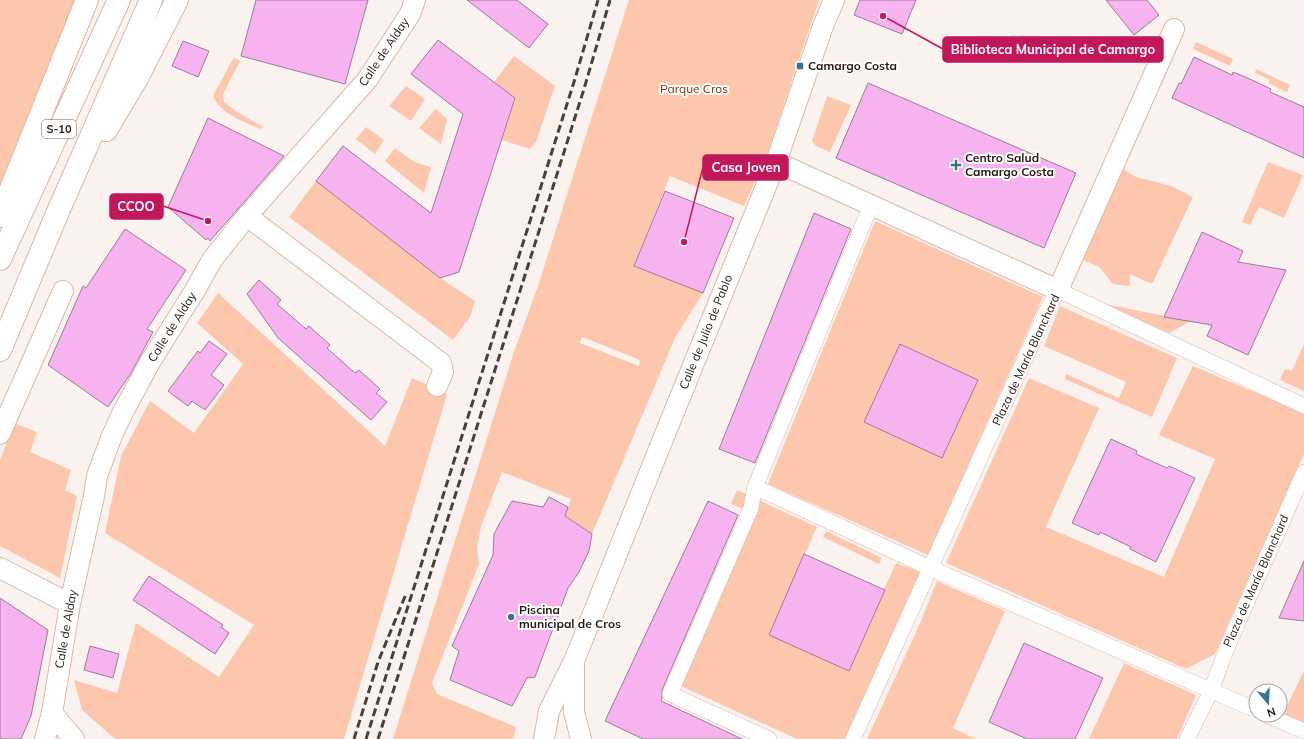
<svg xmlns="http://www.w3.org/2000/svg" width="1304" height="739" viewBox="0 0 1304 739" font-family="Mulish,sans-serif">
	<style>
		.green { fill: #fdc7ae; fill-rule: evenodd }
		.building { fill: #f6b3ef; stroke: #9a7e96 }
		.lines { fill: none; stroke-linecap: round; stroke-linejoin: round }
		.pedestrian-casing { stroke: #dbb7a6; stroke-width: 16 }
		.minor-casing { stroke: #dbb7a6; stroke-width: 22 }
		.motorway-casing { stroke: #dbb7a6; stroke-width: 24 }
		.pedestrian { stroke: #fff; stroke-width: 15 }
		.minor { stroke: #fff; stroke-width: 20 }
		.motorway { stroke: #fff; stroke-width: 22 }
		.rail { stroke: #4b3f39; stroke-width: 3; stroke-dasharray: 8 4; stroke-linecap: butt }
		.poi-dot { fill: #3b728d; stroke: #fff; stroke-width: 1.5 }
		.labels { text-anchor: middle; stroke-width: 4; stroke-linejoin: round; paint-order: stroke }
		.shield { fill: #fff; stroke: #685f5b; stroke-width: 1 }
		.shield-label { font-size: 11px; font-weight: bold; fill: #281b15 }
		.street-label { font-size: 12px; fill: #281b15; stroke: #fff }
		.poi-label { font-size: 12px; font-weight: bold; fill: #281b15; stroke: #fff; text-anchor: start }
		.park-label { font-size: 12px; fill: #7b3307; stroke: #fff }
		.leader { fill: none; stroke: #c2185b; stroke-width: 1.5 }
		.callout-dot { fill: #c2185b; stroke: #fff; stroke-width: 1.5 }
		.callout { fill: #c2185b; stroke: #c2185b; stroke-width: 1.5 }
		.callout-label { font-size: 13px; text-anchor: middle; font-weight: bold; fill: #fff }
	</style>
	<rect width="100%" height="100%" fill="#faf2ef"/>
	<path class="green" d="M 0,0 L 79,0 L 0,188 Z
		M 629,0 L 819,0 L 766,158 L 744,206 L 670,176 L 634,266 L 703,293 L 675,338 L 592,534 L 565,516 L 571,499 L 502,472 L 481,527 L 477,547 L 479,564 L 432,683 L 437,694 L 516,727 L 513,739 L 393,739 L 514,352 L 538,286 ZM 582,337 L 640,360 L 639,366 L 580,343 Z
		M 1196,42 L 1233,59 L 1230,66 L 1193,49 Z
		M 514,56 L 555,86 L 536,142 L 530,149 L 502,140 L 515,98 L 494,82 Z
		M 234,57 L 240,61 L 223,94 L 224,102 L 237,112 L 263,127 L 260,129 C 243,121 221,114 213,96 Z
		M 1256,69 L 1290,85 L 1287,92 L 1268,83 L 1270,80 L 1255,73 Z
		M 406,86 L 425,99 L 411,121 L 389,106 Z
		M 827,96 L 851,105 L 830,152 L 816,146 L 812,141 Z
		M 436,109 L 447,119 L 441,144 L 419,128 Z
		M 366,127 L 384,140 L 375,154 L 356,139 Z
		M 395,148 L 414,162 L 431,167 L 424,193 L 385,161 Z
		M 1268,162 L 1303,175 L 1284,218 L 1259,207 L 1250,225 L 1242,222 Z
		M 1121,168 L 1136,177 L 1171,186 L 1193,197 L 1152,284 L 1130,274 L 1130,286 L 1113,284 L 1099,267 L 1083,260 Z
		M 316,181 L 440,278 L 475,301 L 470,317 L 453,340 L 289,217 Z
		M 875,221 L 1043,297 L 928,555 L 768,484 Z
		M 218,293 L 385,446 L 412,378 L 447,394 L 344,739 L 115,739 L 82,710 L 74,680 L 117,693 L 136,623 L 219,677 L 254,625 L 105,533 L 121,456 L 150,401 L 194,433 L 243,364 L 197,323 Z
		M 1104,304 L 1191,321 L 1169,333 Z
		M 1060,306 L 1177,358 L 1152,417 L 1065,379 L 1066,374 L 1119,398 L 1126,382 L 1044,346 Z
		M 1304,344 L 1304,391 L 1280,380 L 1285,369 L 1292,371 Z
		M 1193,366 L 1304,413 L 1304,454 L 1215,654 L 1186,669 L 946,563 L 1029,378 L 1099,408 L 1046,527 L 1164,577 L 1215,459 L 1159,435 Z
		M 14,423 L 37,432 L 30,452 L 71,470 L 65,490 L 77,496 L 60,578 L 0,546 L 0,460 Z
		M 737,490 L 817,527 L 769,635 L 848,669 L 896,563 L 920,572 L 846,739 L 797,739 L 670,681 L 748,511 L 731,504 Z
		M 826,531 L 882,558 L 879,564 L 823,537 Z
		M 937,581 L 1005,611 L 953,728 L 976,739 L 867,739 L 918,628 Z
		M 1124,663 L 1196,695 L 1177,739 L 1089,739 Z
		M 1304,671 L 1304,723 L 1283,714 Z"/>
	<path class="building" d="M 256,0 L 368,0 L 345,84 L 241,56 Z
		M 467,0 L 517,0 L 548,24 L 529,48 Z
		M 860,0 L 916,0 L 902,34 L 854,15 Z
		M 1106,0 L 1147,0 L 1159,15 L 1134,35 Z
		M 438,40 L 515,98 L 459,272 L 440,278 L 316,181 L 343,146 L 431,213 L 463,114 L 411,74 Z
		M 183,41 L 209,51 L 198,77 L 172,66 Z
		M 1194,57 L 1232,75 L 1233,72 L 1252,80 L 1271,89 L 1270,92 L 1304,107 L 1304,158 L 1172,98 L 1179,83 L 1181,84 Z
		M 868,83 L 1076,173 L 1044,248 L 836,158 Z
		M 208,118 L 284,156 L 210,241 L 208,238 L 206,240 L 168,207 Z
		M 665,191 L 734,218 L 703,293 L 634,266 Z
		M 814,213 L 851,229 L 755,463 L 719,449 Z
		M 125,229 L 186,270 L 147,329 L 153,332 L 131,373 L 108,407 L 48,365 L 83,286 L 86,288 Z
		M 1202,232 L 1243,251 L 1238,262 L 1286,270 L 1248,355 L 1207,336 L 1212,325 L 1164,317 Z
		M 259,280 L 281,300 L 277,304 L 306,329 L 309,326 L 319,335 L 330,345 L 327,348 L 355,373 L 359,370 L 380,389 L 376,393 L 387,402 L 371,420 L 278,338 L 247,294 Z
		M 209,341 L 227,354 L 211,375 L 224,385 L 205,410 L 192,401 L 188,406 L 168,391 L 198,351 L 200,353 Z
		M 900,344 L 978,380 L 942,458 L 864,422 Z
		M 1111,439 L 1137,451 L 1136,454 L 1167,468 L 1169,466 L 1195,478 L 1156,562 L 1130,549 L 1131,547 L 1100,532 L 1099,535 L 1072,523 Z
		M 549,497 L 568,507 L 565,516 L 592,534 L 589,551 L 579,572 L 568,588 L 535,677 L 527,678 L 512,706 L 450,680 L 459,651 L 452,646 L 493,555 L 494,534 L 512,501 L 543,507 Z
		M 708,501 L 738,515 L 662,690 L 662,698 L 661,701 L 742,739 L 643,739 L 605,721 Z
		M 804,554 L 885,590 L 849,671 L 769,635 Z
		M 1304,561 L 1304,621 L 1279,618 Z
		M 149,576 L 223,625 L 221,627 L 229,633 L 215,654 L 133,600 Z
		M 0,598 L 48,630 L 31,716 L 21,739 L 0,739 Z
		M 1024,643 L 1103,678 L 1075,739 L 1027,739 L 989,722 Z
		M 90,646 L 119,654 L 113,678 L 84,670 Z"/>
	<g class="lines">
		<defs>
			<path id="pedestrian" d="M 755,487 L 930,568 L 1256,710
				M 1267,715 L 1304,731
				M 769,739 L 670,694 L 751,508 L 755,487 L 871,205
				M 853,739 L 1047,310 L 1058,290 L 1304,406
				M 1187,739 L 1211,691 L 1226,650 L 1304,472"/>
			<path id="minor" d="M 776,162 L 1058,290 L 1174,29
				M 247,216 L 441,363 L 443,372 L 437,386
				M 0,434 L 63,291
				M 0,568 L 70,604
				M 574,665 L 574,712 L 581,739
				M 52,713 L 74,739
				M 45,739 L 52,713 L 70,604 L 94,496 L 97,476 L 111,438 L 122,414 L 150,362 L 194,292 L 212,260 L 247,216 L 367,80 L 410,14 L 415,0
				M 544,739 L 549,711 L 574,661 L 663,439 L 776,162 L 823,26 L 834,0"/>
			<path id="motorway" d="M 106,130 L 137,78 L 177,0
				M 0,216 L 87,0
				M 0,259 L 119,0
				M 0,350 L 57,214 L 151,0"/>
		</defs>
		<use href="#pedestrian" class="pedestrian-casing"/>
		<use href="#minor" class="minor-casing"/>
		<use href="#motorway" class="motorway-casing"/>
		<use href="#pedestrian" class="pedestrian"/>
		<use href="#minor" class="minor"/>
		<use href="#motorway" class="motorway"/>
		<path class="rail" d="M 354,739 L 378,662 L 406,594
			M 366,739 L 574,82 L 598,0
			M 378,739 L 584,89 L 610,0"/>
	</g>
	<g class="poi-dot">
		<rect x="796" y="62" width="8" height="8" rx="2"/>
		<path d="M954 159h4v4h4v4h-4v4h-4v-4h-4v-4h4z"/>
		<circle cx="511" cy="617" r="4"/>
	</g>
	<g class="labels">
		<rect class="shield" x="42" y="120" width="34" height="18" rx="3"/>
		<g class="shield-label">
			<text x="59" y="133">S-10</text>
		</g>
		<g class="street-label">
			<text transform="translate(384 52) rotate(-56)" y="4">Calle de Alday</text>
			<text transform="translate(172 327) rotate(-58)" y="4">Calle de Alday</text>
			<text transform="translate(706 332) rotate(-68)" y="4">Calle de Julio de Pablo</text>
			<text transform="translate(1026 360) rotate(-65)" y="4">Plaza de María Blanchard</text>
			<text transform="translate(1256 581) rotate(-66)" y="4">Plaza de María Blanchard</text>
			<text transform="translate(66 629) rotate(-80)" y="4">Calle de Alday</text>
		</g>
		<g class="poi-label">
			<text x="808" y="70">Camargo Costa</text>
			<text x="965" y="162">Centro Salud<tspan x="965" dy="14">Camargo Costa</tspan></text>
			<text x="519" y="614">Piscina<tspan x="519" dy="14">municipal de Cros</tspan></text>
		</g>
		<g class="park-label">
			<text x="694" y="93">Parque Cros</text>
		</g>
	</g>
	<path class="leader" d="M883 16L943 49M684 242L703 167M208 221L163 206"/>
	<g class="callout-dot">
		<circle cx="883" cy="16" r="4"/>
		<circle cx="684" cy="242" r="4"/>
		<circle cx="208" cy="221" r="4"/>
	</g>
	<g class="callout">
		<rect x="943" y="37" width="220" height="25" rx="4"/>
		<rect x="703" y="155" width="85" height="25" rx="4"/>
		<rect x="110" y="194" width="53" height="25" rx="4"/>
	</g>
	<g class="callout-label">
		<text x="1053" y="54">Biblioteca Municipal de Camargo</text>
		<text x="746" y="172">Casa Joven</text>
		<text x="136" y="211">CCOO</text>
	</g>
	<g transform="translate(1268 703) rotate(161)"><circle r="19" fill="#ffffff" stroke="#a9a4a1"/>
	<path d="M0-3L7 15L0 10L-7 15Z" fill="#3b728d"/>
	<text y="-6" font-size="11" font-weight="bold" text-anchor="middle" fill="#281b15">N</text>
	</g>
</svg>
